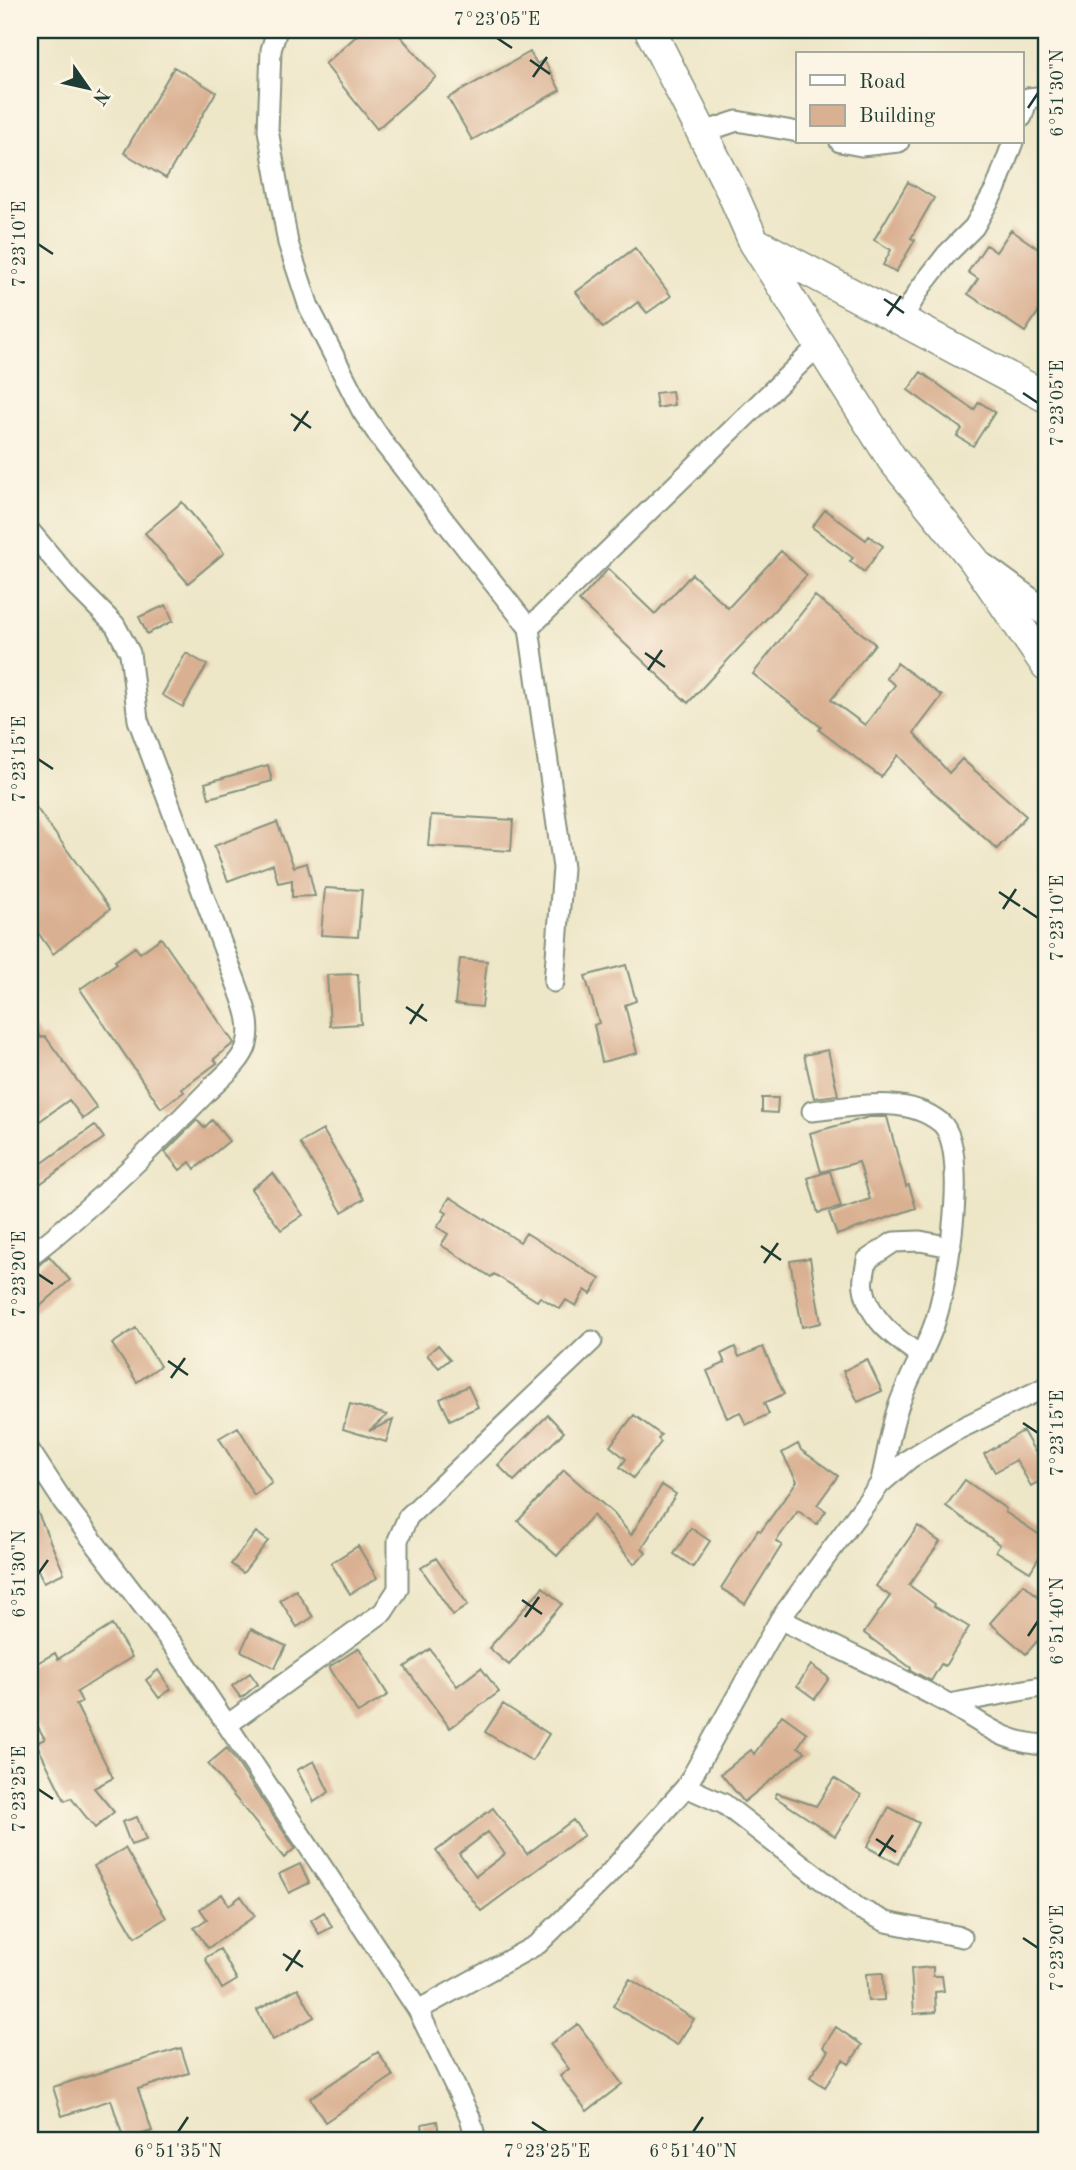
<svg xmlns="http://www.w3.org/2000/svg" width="1076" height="2170" viewBox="0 0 1076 2170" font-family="'Old Standard TT',serif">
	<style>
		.building { fill: #dab092; fill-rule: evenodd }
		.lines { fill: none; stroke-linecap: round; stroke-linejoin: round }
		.minor-casing { stroke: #86927e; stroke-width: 23 }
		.secondary-casing { stroke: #86927e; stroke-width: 30 }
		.primary-casing { stroke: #86927e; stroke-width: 33 }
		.minor { stroke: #fff; stroke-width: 19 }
		.secondary { stroke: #fff; stroke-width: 26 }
		.primary { stroke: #fff; stroke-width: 30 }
		.ticks { fill: none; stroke: #1f3d34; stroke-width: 2.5 }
		.neatline { fill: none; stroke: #1f3d34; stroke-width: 2.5 }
		.ticks-label { font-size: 18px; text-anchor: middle; fill: #1f3d34 }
	</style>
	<rect width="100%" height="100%" fill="#fcf5e5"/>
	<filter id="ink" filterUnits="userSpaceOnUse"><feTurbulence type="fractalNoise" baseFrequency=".0143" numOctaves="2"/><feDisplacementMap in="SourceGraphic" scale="14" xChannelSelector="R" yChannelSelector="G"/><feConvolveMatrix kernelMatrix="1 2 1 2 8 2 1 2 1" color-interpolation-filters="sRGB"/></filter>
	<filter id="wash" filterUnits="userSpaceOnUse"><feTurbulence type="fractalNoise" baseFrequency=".00686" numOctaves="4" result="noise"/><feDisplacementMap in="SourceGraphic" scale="28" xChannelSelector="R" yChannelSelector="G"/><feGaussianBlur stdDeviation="1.57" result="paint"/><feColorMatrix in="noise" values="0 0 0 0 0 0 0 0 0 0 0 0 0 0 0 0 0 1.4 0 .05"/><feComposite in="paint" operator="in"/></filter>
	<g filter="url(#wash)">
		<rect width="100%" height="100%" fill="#ede6c7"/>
		<g id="blocks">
			<path class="building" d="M 363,30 L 395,30 L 436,77 L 377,129 L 325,64 Z
				M 530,52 L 537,64 L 544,60 L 560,90 L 472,140 L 448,98 Z
				M 174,67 L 216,92 L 166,178 L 124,153 Z
				M 908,182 L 934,198 L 911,238 L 915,240 L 896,272 L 883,265 L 891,250 L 874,240 Z
				M 1011,230 L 1046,254 L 1046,316 L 1039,311 L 1025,332 L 968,294 L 978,279 L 968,272 L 986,245 L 996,252 Z
				M 635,248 L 671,296 L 647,313 L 638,302 L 603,328 L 576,292 Z
				M 921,372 L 974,410 L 979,402 L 995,412 L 973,446 L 957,436 L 962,429 L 908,390 Z
				M 672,391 L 674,405 L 657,408 L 655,393 Z
				M 182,502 L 224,553 L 188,583 L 145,533 Z
				M 825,510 L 866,540 L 869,536 L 883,546 L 864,572 L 850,561 L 853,558 L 812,527 Z
				M 781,551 L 807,575 L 688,703 L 579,601 L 608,569 L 655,614 L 692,574 L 728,608 Z
				M 815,596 L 875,644 L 831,700 L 865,725 L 895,685 L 886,678 L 897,663 L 942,696 L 914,733 L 949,773 L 962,759 L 1026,816 L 997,849 L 921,781 L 898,755 L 881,777 L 819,730 L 821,727 L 753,674 Z
				M 166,605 L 173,621 L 147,634 L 139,617 Z
				M 186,653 L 207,665 L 183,707 L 162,695 Z
				M 268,765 L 272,781 L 209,798 L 205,783 Z
				M 30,799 L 110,909 L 53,954 L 30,921 Z
				M 431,815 L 513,820 L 511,851 L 428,846 Z
				M 277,822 L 294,867 L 307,863 L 315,896 L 292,897 L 292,880 L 278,883 L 273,864 L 228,881 L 214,846 Z
				M 325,888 L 362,890 L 358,937 L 321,935 Z
				M 161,938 L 234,1043 L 214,1059 L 217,1063 L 182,1089 L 184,1092 L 161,1108 L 80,989 L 117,963 L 115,961 L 135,947 L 140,953 Z
				M 460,959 L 487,961 L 482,1007 L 455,1004 Z
				M 626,965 L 636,1001 L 625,1005 L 637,1053 L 602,1062 L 594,1025 L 599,1023 L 585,976 Z
				M 358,974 L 361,1024 L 330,1026 L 327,975 Z
				M 30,1022 L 41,1038 L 45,1036 L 97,1108 L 83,1119 L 69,1100 L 30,1128 Z
				M 828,1050 L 838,1095 L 814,1098 L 804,1055 Z
				M 762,1098 L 778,1098 L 777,1113 L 762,1112 Z
				M 869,1117 L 887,1117 L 906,1186 L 909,1185 L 916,1208 L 837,1235 L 829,1213 L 870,1199 L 859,1162 L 821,1172 L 810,1133 Z
				M 197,1120 L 204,1128 L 212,1120 L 229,1141 L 195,1169 L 190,1162 L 180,1170 L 165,1152 Z
				M 95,1125 L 104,1138 L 30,1191 L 30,1172 Z
				M 323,1130 L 364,1199 L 342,1212 L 300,1143 Z
				M 830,1171 L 841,1207 L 818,1213 L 808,1178 Z
				M 273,1173 L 303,1215 L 281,1230 L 251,1189 Z
				M 450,1197 L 520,1242 L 526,1233 L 600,1279 L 591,1294 L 585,1290 L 576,1306 L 566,1300 L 560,1309 L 540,1297 L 537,1301 L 494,1274 L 491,1277 L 441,1245 L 448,1234 L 437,1227 L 447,1213 L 442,1210 Z
				M 49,1256 L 70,1280 L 30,1315 L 30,1273 Z
				M 810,1258 L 821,1323 L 802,1327 L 790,1261 Z
				M 136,1328 L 160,1366 L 137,1382 L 112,1344 Z
				M 438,1345 L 450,1359 L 439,1368 L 427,1355 Z
				M 735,1347 L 739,1357 L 763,1347 L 784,1394 L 764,1403 L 769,1414 L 746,1425 L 740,1412 L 727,1418 L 707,1371 L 725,1363 L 721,1354 Z
				M 867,1359 L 882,1391 L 858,1402 L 843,1371 Z
				M 468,1386 L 478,1407 L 450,1420 L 440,1399 Z
				M 350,1404 L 387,1415 L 369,1431 L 393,1420 L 386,1442 L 343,1429 Z
				M 548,1415 L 564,1432 L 514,1481 L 498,1465 Z
				M 634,1415 L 661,1435 L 658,1439 L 661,1442 L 633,1478 L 620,1467 L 626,1459 L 610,1446 Z
				M 238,1427 L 272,1483 L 254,1495 L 219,1438 Z
				M 1023,1431 L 1046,1471 L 1046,1478 L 1031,1486 L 1016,1460 L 995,1472 L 984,1454 Z
				M 798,1444 L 801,1450 L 838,1476 L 817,1505 L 826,1511 L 817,1524 L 798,1511 L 776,1541 L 782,1545 L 745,1604 L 721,1588 L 758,1530 L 761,1531 L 797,1481 L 782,1453 Z
				M 564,1470 L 614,1514 L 631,1535 L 662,1485 L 676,1494 L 642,1548 L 646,1553 L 634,1564 L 593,1515 L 557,1556 L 518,1521 Z
				M 965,1480 L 1006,1509 L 1005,1512 L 1046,1539 L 1046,1546 L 1030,1572 L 996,1551 L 1000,1545 L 946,1506 Z
				M 30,1495 L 64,1573 L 44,1582 L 37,1568 L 30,1571 Z
				M 918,1526 L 940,1542 L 909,1585 L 935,1604 L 934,1606 L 969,1627 L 945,1666 L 941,1664 L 931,1681 L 910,1670 L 911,1668 L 864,1633 L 890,1596 L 876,1586 Z
				M 691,1528 L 710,1541 L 693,1567 L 674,1554 Z
				M 256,1532 L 268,1541 L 243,1573 L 231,1564 Z
				M 358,1546 L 377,1578 L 350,1594 L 331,1563 Z
				M 436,1558 L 468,1605 L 453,1615 L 421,1568 Z
				M 1024,1584 L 1046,1604 L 1046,1631 L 1026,1654 L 990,1623 Z
				M 543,1587 L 562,1604 L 509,1665 L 489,1648 Z
				M 296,1590 L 313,1617 L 297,1627 L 280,1600 Z
				M 112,1625 L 132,1657 L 77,1692 L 82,1702 L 76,1705 L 113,1778 L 94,1788 L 114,1812 L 95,1828 L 71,1798 L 65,1801 L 36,1743 L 45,1739 L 30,1713 L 30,1667 L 55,1653 L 58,1659 Z
				M 251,1629 L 286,1646 L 275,1668 L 241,1651 Z
				M 359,1648 L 388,1695 L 358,1713 L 329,1667 Z
				M 430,1649 L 457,1686 L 481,1668 L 499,1692 L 450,1728 L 405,1667 Z
				M 811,1665 L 829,1678 L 815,1699 L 797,1686 Z
				M 158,1670 L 171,1689 L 159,1698 L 146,1680 Z
				M 250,1673 L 258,1684 L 241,1698 L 232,1686 Z
				M 503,1704 L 549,1734 L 532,1761 L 485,1732 Z
				M 782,1715 L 807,1733 L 798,1747 L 805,1752 L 744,1802 L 721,1774 L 751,1750 L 754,1754 Z
				M 227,1748 L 295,1848 L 284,1858 L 208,1764 Z
				M 314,1761 L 329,1792 L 314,1802 L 297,1770 Z
				M 834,1778 L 861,1795 L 835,1836 L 775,1797 L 777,1793 L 816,1806 Z
				M 889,1807 L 919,1823 L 898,1864 L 867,1847 Z
				M 493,1808 L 527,1854 L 573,1820 L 584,1835 L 481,1911 L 436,1851 ZM 488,1832 L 505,1854 L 476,1876 L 459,1854 Z
				M 137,1817 L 146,1840 L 131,1845 L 122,1822 Z
				M 125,1848 L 166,1918 L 135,1937 L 94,1866 Z
				M 300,1864 L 309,1883 L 289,1893 L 279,1874 Z
				M 222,1894 L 229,1905 L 241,1896 L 255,1916 L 208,1948 L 194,1928 L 207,1919 L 200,1909 Z
				M 324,1912 L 332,1927 L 319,1934 L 311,1920 Z
				M 220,1949 L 237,1980 L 222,1989 L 205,1958 Z
				M 933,1967 L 933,1976 L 942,1976 L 944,1991 L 935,1992 L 936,2012 L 914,2014 L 911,1969 Z
				M 883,1973 L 884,2000 L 868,2001 L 866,1974 Z
				M 630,1979 L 694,2019 L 677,2045 L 613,2006 Z
				M 298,1988 L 314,2017 L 273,2040 L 257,2010 Z
				M 578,2024 L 622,2084 L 587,2111 L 560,2076 L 569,2069 L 550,2044 Z
				M 836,2027 L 862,2045 L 849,2064 L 843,2060 L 825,2087 L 810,2077 L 828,2051 L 823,2047 Z
				M 181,2048 L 189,2073 L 138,2089 L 152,2131 L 124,2140 L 111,2100 L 62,2116 L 53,2087 Z
				M 378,2052 L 393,2076 L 325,2122 L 310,2098 Z
				M 437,2121 L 440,2140 L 424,2140 L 422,2124 Z"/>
		</g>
	</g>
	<g filter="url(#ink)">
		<use href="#blocks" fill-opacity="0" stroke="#86927e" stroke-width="2"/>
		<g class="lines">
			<defs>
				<path id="minor" d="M 277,30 L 271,50 L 268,130 L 288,243 L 309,307 L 362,411 L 385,445 L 529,628
					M 1022,117 L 1028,98 L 1046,96
					M 701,133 L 737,121 L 798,132
					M 840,142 L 861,146 L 899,142
					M 901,321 L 921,287 L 946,255 L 974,227 L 996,188 L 1013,142
					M 30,531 L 75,585 L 115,625 L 130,653 L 138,720 L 236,982 C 243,1002 253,1023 247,1044 C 242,1063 219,1079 206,1093 C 150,1150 93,1207 30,1256
					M 554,982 L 563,868 L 529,628 L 819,345
					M 812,1111 C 853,1107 905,1094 940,1122 C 971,1146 947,1284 936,1319 C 926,1352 904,1383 895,1417 C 889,1438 886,1462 880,1484
					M 921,1356 C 896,1338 869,1320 864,1288 C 862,1280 866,1268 867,1260 L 894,1242 L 920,1241 L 951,1247
					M 30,1451 L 64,1503 L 177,1650 L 418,2010 L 470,2117 L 476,2140
					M 780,1619 C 836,1648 894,1674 949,1704 C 985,1724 1002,1743 1046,1745
					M 949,1704 L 1046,1686
					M 227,1725 L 383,1612 L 398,1589 L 398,1540 L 408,1517 L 592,1341
					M 686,1787 L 724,1804 L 858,1908 L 886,1922 L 962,1937
					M 418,2010 L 538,1944 L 607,1876 L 686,1787 L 780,1619 L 880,1484 L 909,1459 L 953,1432 L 1046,1387"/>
				<path id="secondary" d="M 983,567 L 1046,613"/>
				<path id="primary" d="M 650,30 L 732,192 L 754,242 L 892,459 L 974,560 L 1046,665
					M 756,243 L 1046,397"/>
			</defs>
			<use href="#minor" class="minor-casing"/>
			<use href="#secondary" class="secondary-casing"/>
			<use href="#primary" class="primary-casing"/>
			<use href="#minor" class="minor"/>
			<use href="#secondary" class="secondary"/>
			<use href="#primary" class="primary"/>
		</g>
	</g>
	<path class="ticks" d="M 497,38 L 512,48M 530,60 L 550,74M 533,77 L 547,57M 1028,108 L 1038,93M 38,244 L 53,254M 884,299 L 904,313M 887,316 L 901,296M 1023,393 L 1038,403M 291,414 L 311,428M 294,431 L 308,411M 645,653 L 665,667M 648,670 L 662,650M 38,759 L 53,769M 999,892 L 1020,906M 1023,908 L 1038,918M 1003,909 L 1016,889M 406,1007 L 427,1021M 410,1024 L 423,1004M 761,1246 L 781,1260M 764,1263 L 778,1243M 38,1274 L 53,1284M 168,1361 L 188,1375M 171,1378 L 185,1358M 1023,1423 L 1038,1433M 38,1574 L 48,1560M 522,1600 L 542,1614M 525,1617 L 539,1597M 1028,1636 L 1038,1621M 38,1789 L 53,1799M 876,1839 L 896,1852M 879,1856 L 893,1835M 1023,1938 L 1038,1948M 283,1954 L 303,1967M 286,1971 L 300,1950M 532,2122 L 547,2132M 178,2132 L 188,2117M 693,2132 L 703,2117"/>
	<rect width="1076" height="2170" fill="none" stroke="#fcf5e5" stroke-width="77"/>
	<rect x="796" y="52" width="228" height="91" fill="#fcf5e5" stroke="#a4ab9e" stroke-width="2"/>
	<rect x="810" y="75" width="35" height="10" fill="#ffffff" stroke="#a4ab9e" stroke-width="2"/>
	<text x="859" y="88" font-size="21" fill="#1f3d34">Road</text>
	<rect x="810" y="105" width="35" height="21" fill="#dab092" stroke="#a4ab9e" stroke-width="2"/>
	<text x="859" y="122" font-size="21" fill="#1f3d34">Building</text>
	<g transform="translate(88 88) rotate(124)" stroke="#fcf5e5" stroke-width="5" paint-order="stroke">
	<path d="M0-5L12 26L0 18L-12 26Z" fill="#1f3d34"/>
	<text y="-10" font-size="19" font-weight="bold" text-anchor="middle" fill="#1f3d34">N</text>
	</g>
	<rect x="38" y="38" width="1000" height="2094" class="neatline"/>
	<g class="ticks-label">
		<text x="497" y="25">7°23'05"E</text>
		<text transform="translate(1057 93) rotate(-90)" y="6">6°51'30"N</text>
		<text transform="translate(19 244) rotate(-90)" y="6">7°23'10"E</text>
		<text transform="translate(1057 403) rotate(-90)" y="6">7°23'05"E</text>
		<text transform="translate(19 759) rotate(-90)" y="6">7°23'15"E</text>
		<text transform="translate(1057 918) rotate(-90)" y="6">7°23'10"E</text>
		<text transform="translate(19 1274) rotate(-90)" y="6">7°23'20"E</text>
		<text transform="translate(1057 1433) rotate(-90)" y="6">7°23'15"E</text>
		<text transform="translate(19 1574) rotate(-90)" y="6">6°51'30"N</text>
		<text transform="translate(1057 1621) rotate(-90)" y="6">6°51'40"N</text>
		<text transform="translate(19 1789) rotate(-90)" y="6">7°23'25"E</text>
		<text transform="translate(1057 1948) rotate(-90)" y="6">7°23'20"E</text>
		<text x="178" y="2157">6°51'35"N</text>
		<text x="547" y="2157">7°23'25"E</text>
		<text x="693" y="2157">6°51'40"N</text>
	</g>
</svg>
